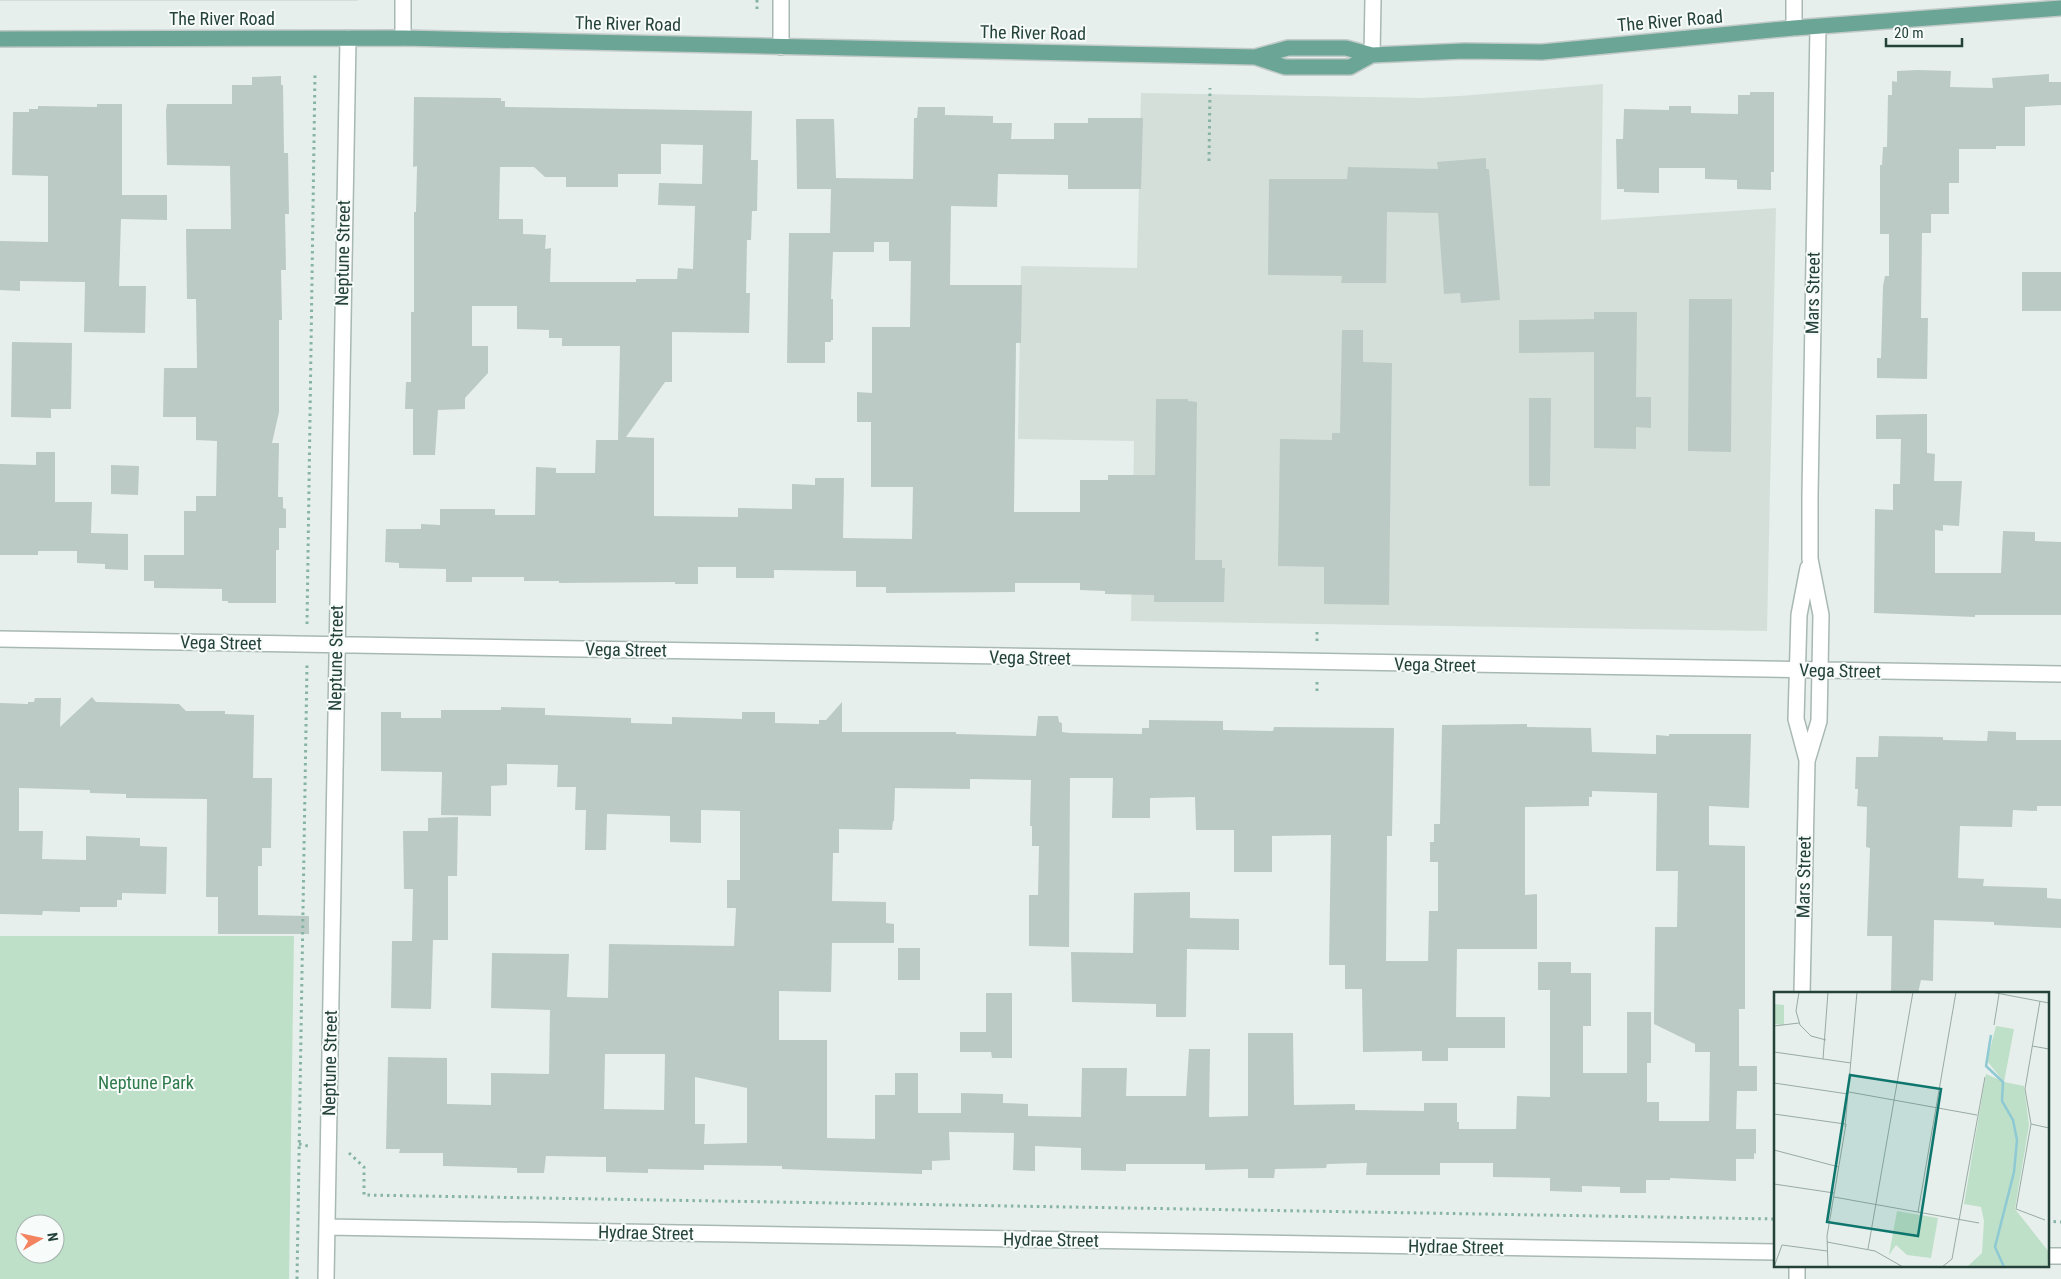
<svg xmlns="http://www.w3.org/2000/svg" width="2061" height="1279" viewBox="0 0 2061 1279" font-family="'Roboto Condensed',sans-serif">
	<style>
		.built { fill: #d4dfda }
		.green { fill: #bfe0c8; fill-rule: evenodd }
		.building { fill: #bbcac4; fill-rule: evenodd }
		.lines { fill: none; stroke-linecap: round; stroke-linejoin: round }
		.minor-casing { stroke: #a8b8b2; stroke-width: 18 }
		.major-casing { stroke: #c2cac8; stroke-width: 18 }
		.path { stroke: #86b3a5; stroke-width: 3; stroke-dasharray: 2.5 4; stroke-linecap: butt }
		.minor { stroke: #fff; stroke-width: 15 }
		.major { stroke: #6aa596; stroke-width: 15 }
		.labels { text-anchor: middle; stroke-width: 4; stroke-linejoin: round; paint-order: stroke }
		.street-label { font-size: 18px; fill: #24423a; stroke: #f7fbf9 }
		.park-label { font-size: 18px; fill: #2d7a4b; stroke: #f7fbf9 }
		.inset-river { fill: none; stroke: #8ec9d4; stroke-width: 2.5 }
		.inset-road { fill: none; stroke: #98aaa4; stroke-width: 1 }
		.view { fill: #0f766e; fill-opacity: 0.15; stroke: #0f766e; stroke-width: 2.5 }
		.inset-edge { fill: none; stroke: #24423a; stroke-width: 2.5 }
	</style>
	<rect width="100%" height="100%" fill="#e6efeb"/>
	<path class="built" d="M 0,0 L 358,0 L 358,1 L 0,1 Z
		M 1603,84 L 1601,220 L 1776,208 L 1767,631 L 1131,621 L 1134,441 L 1018,439 L 1021,266 L 1137,268 L 1141,93 L 1421,98 L 1460,96 Z"/>
	<path class="green" d="M 0,936 L 294,936 L 289,1279 L 0,1279 ZM 25,1224 L 55,1224 L 55,1254 L 25,1254 Z"/>
	<path class="building" d="M 1918,70 L 1951,71 L 1950,87 L 1993,88 L 1992,78 L 2049,74 L 2049,82 L 2061,82 L 2061,105 L 2025,107 L 2025,146 L 1996,146 L 1996,149 L 1959,149 L 1959,183 L 1949,183 L 1949,214 L 1931,214 L 1931,233 L 1922,233 L 1921,318 L 1928,318 L 1927,379 L 1877,378 L 1877,358 L 1881,358 L 1883,286 L 1885,276 L 1889,276 L 1889,234 L 1880,234 L 1880,165 L 1882,165 L 1883,147 L 1887,147 L 1888,95 L 1892,95 L 1892,81 L 1897,82 L 1897,71 Z
		M 281,76 L 281,85 L 283,85 L 284,153 L 288,153 L 289,214 L 285,214 L 286,270 L 281,270 L 282,320 L 279,320 L 279,412 L 272,443 L 279,443 L 278,497 L 283,497 L 283,508 L 286,509 L 286,528 L 279,528 L 279,550 L 276,550 L 276,603 L 228,603 L 228,601 L 222,601 L 222,589 L 154,588 L 154,581 L 144,581 L 144,555 L 184,555 L 184,511 L 196,511 L 196,496 L 216,496 L 217,441 L 196,440 L 196,417 L 163,417 L 164,368 L 197,368 L 196,299 L 187,299 L 186,229 L 231,229 L 230,166 L 167,165 L 166,111 L 167,104 L 232,104 L 232,85 L 252,85 L 252,77 Z
		M 1750,92 L 1774,92 L 1774,172 L 1771,172 L 1771,190 L 1737,189 L 1737,180 L 1705,179 L 1705,168 L 1659,168 L 1659,193 L 1624,192 L 1624,189 L 1617,189 L 1616,139 L 1623,139 L 1624,109 L 1669,110 L 1669,106 L 1691,106 L 1691,113 L 1738,114 L 1738,95 L 1750,95 Z
		M 414,97 L 501,98 L 501,101 L 505,101 L 505,107 L 752,111 L 751,160 L 758,160 L 757,211 L 752,211 L 751,240 L 747,240 L 746,293 L 750,293 L 749,333 L 672,332 L 672,382 L 665,382 L 626,437 L 654,438 L 654,516 L 738,517 L 738,508 L 792,509 L 792,484 L 815,485 L 815,478 L 844,478 L 843,538 L 912,539 L 913,487 L 871,487 L 871,422 L 857,422 L 857,392 L 872,393 L 872,327 L 910,327 L 911,261 L 889,261 L 889,242 L 874,242 L 874,252 L 833,252 L 831,299 L 833,299 L 833,340 L 831,340 L 831,342 L 825,342 L 825,363 L 787,363 L 789,233 L 830,233 L 831,189 L 797,189 L 796,119 L 834,119 L 836,178 L 913,179 L 914,118 L 917,118 L 918,107 L 945,107 L 945,115 L 993,116 L 993,123 L 1012,123 L 1011,139 L 1054,139 L 1054,123 L 1088,123 L 1088,118 L 1143,118 L 1141,189 L 1068,189 L 1068,175 L 998,174 L 997,207 L 951,206 L 950,285 L 1022,285 L 1021,343 L 1016,343 L 1014,512 L 1080,512 L 1080,480 L 1108,480 L 1108,475 L 1155,475 L 1156,399 L 1188,399 L 1188,401 L 1197,402 L 1195,560 L 1222,560 L 1222,568 L 1225,568 L 1224,602 L 1154,602 L 1154,595 L 1105,594 L 1105,591 L 1080,590 L 1080,583 L 1015,583 L 1015,592 L 886,593 L 886,587 L 856,587 L 856,571 L 774,570 L 774,578 L 736,578 L 736,567 L 698,567 L 698,584 L 675,584 L 675,582 L 559,583 L 559,581 L 524,581 L 524,577 L 472,577 L 472,582 L 446,582 L 446,569 L 399,568 L 399,563 L 385,562 L 386,529 L 421,529 L 421,524 L 440,525 L 440,509 L 495,509 L 495,515 L 535,515 L 536,467 L 556,468 L 556,473 L 595,473 L 596,440 L 618,440 L 620,346 L 562,346 L 562,338 L 549,338 L 549,330 L 517,329 L 517,306 L 472,306 L 472,346 L 488,346 L 488,373 L 465,398 L 465,409 L 438,410 L 435,455 L 413,455 L 413,409 L 405,409 L 406,382 L 411,382 L 411,312 L 414,312 L 414,212 L 416,212 L 417,166 L 413,167 ZM 661,144 L 703,145 L 702,184 L 659,183 L 658,205 L 695,206 L 693,269 L 678,268 L 677,279 L 636,279 L 636,282 L 550,282 L 551,248 L 545,249 L 546,235 L 523,234 L 523,219 L 499,219 L 500,167 L 534,167 L 545,177 L 566,177 L 566,187 L 618,187 L 618,174 L 661,174 Z
		M 97,104 L 122,104 L 122,195 L 167,195 L 167,220 L 121,219 L 119,286 L 146,286 L 145,333 L 84,332 L 85,282 L 20,281 L 20,291 L 0,290 L 0,241 L 48,242 L 48,176 L 12,175 L 13,112 L 29,112 L 29,109 L 38,109 L 38,106 L 97,107 Z
		M 1486,158 L 1486,169 L 1489,169 L 1500,300 L 1461,303 L 1460,293 L 1444,294 L 1438,213 L 1387,212 L 1386,283 L 1341,283 L 1342,276 L 1268,275 L 1269,179 L 1347,179 L 1348,167 L 1438,169 L 1437,162 Z
		M 2022,272 L 2061,272 L 2061,311 L 2022,311 Z
		M 1689,299 L 1732,299 L 1731,452 L 1688,451 Z
		M 1594,312 L 1637,312 L 1636,397 L 1651,397 L 1651,428 L 1636,427 L 1636,449 L 1594,448 L 1594,352 L 1519,353 L 1519,320 L 1594,319 Z
		M 1342,330 L 1363,330 L 1363,362 L 1392,363 L 1389,605 L 1324,604 L 1324,567 L 1278,566 L 1280,439 L 1332,440 L 1332,433 L 1340,433 Z
		M 12,342 L 72,343 L 71,409 L 51,409 L 51,418 L 11,417 Z
		M 1529,398 L 1551,398 L 1550,486 L 1529,486 Z
		M 1927,414 L 1927,453 L 1935,454 L 1934,481 L 1962,481 L 1959,526 L 1943,525 L 1943,531 L 1935,530 L 1935,573 L 2001,573 L 2003,531 L 2035,532 L 2035,541 L 2061,542 L 2061,615 L 1975,615 L 1975,617 L 1874,613 L 1875,509 L 1893,510 L 1893,484 L 1900,484 L 1901,439 L 1876,439 L 1876,415 Z
		M 36,452 L 55,452 L 55,502 L 92,502 L 91,533 L 128,534 L 128,570 L 105,569 L 105,564 L 77,563 L 77,551 L 38,551 L 38,555 L 0,555 L 0,464 L 36,465 Z
		M 111,465 L 139,466 L 138,495 L 111,494 Z
		M 92,697 L 96,702 L 179,704 L 186,711 L 225,711 L 225,714 L 254,715 L 253,778 L 272,778 L 271,848 L 262,848 L 262,866 L 258,866 L 258,915 L 309,916 L 309,934 L 218,934 L 218,897 L 206,897 L 207,799 L 126,798 L 126,794 L 90,793 L 90,790 L 19,788 L 19,831 L 43,831 L 42,859 L 86,860 L 86,836 L 140,838 L 140,846 L 167,847 L 166,894 L 122,893 L 122,900 L 117,900 L 117,907 L 80,907 L 80,912 L 43,911 L 42,915 L 0,914 L 0,703 L 28,704 L 28,702 L 34,702 L 35,698 L 61,698 L 60,727 Z
		M 842,702 L 842,732 L 956,732 L 956,734 L 1036,736 L 1038,716 L 1058,716 L 1059,722 L 1062,723 L 1062,732 L 1070,733 L 1142,734 L 1142,728 L 1149,728 L 1149,720 L 1223,721 L 1223,730 L 1273,731 L 1274,727 L 1394,728 L 1392,836 L 1387,836 L 1386,961 L 1428,961 L 1429,911 L 1438,911 L 1438,862 L 1430,862 L 1430,842 L 1434,842 L 1434,824 L 1440,824 L 1442,725 L 1527,724 L 1527,727 L 1591,728 L 1592,752 L 1656,754 L 1656,735 L 1669,736 L 1669,734 L 1751,734 L 1749,808 L 1709,806 L 1709,845 L 1745,846 L 1745,1009 L 1739,1009 L 1739,1066 L 1757,1066 L 1757,1091 L 1737,1091 L 1736,1129 L 1756,1129 L 1756,1154 L 1754,1153 L 1754,1159 L 1736,1159 L 1736,1181 L 1670,1178 L 1670,1180 L 1646,1180 L 1646,1193 L 1620,1193 L 1620,1187 L 1582,1186 L 1582,1192 L 1550,1191 L 1550,1178 L 1493,1177 L 1493,1163 L 1440,1163 L 1440,1175 L 1366,1175 L 1367,1163 L 1327,1164 L 1326,1168 L 1275,1169 L 1274,1178 L 1248,1178 L 1248,1169 L 1205,1170 L 1205,1164 L 1126,1164 L 1126,1171 L 1081,1170 L 1081,1148 L 1035,1146 L 1035,1171 L 1013,1170 L 1014,1133 L 949,1132 L 950,1160 L 932,1161 L 932,1170 L 922,1170 L 922,1174 L 782,1169 L 782,1166 L 704,1165 L 704,1170 L 648,1169 L 648,1173 L 606,1172 L 606,1157 L 546,1156 L 544,1173 L 517,1173 L 517,1168 L 443,1166 L 443,1153 L 399,1153 L 400,1149 L 386,1149 L 388,1057 L 447,1058 L 447,1104 L 491,1105 L 491,1073 L 549,1074 L 550,1010 L 491,1008 L 492,953 L 569,954 L 567,997 L 608,998 L 609,944 L 734,946 L 736,908 L 727,908 L 727,880 L 740,880 L 740,811 L 701,810 L 701,843 L 670,842 L 670,816 L 607,814 L 606,850 L 585,850 L 586,810 L 575,810 L 576,787 L 557,787 L 558,765 L 507,764 L 507,785 L 491,786 L 491,816 L 441,815 L 442,772 L 381,771 L 381,712 L 401,712 L 401,718 L 441,718 L 441,710 L 501,710 L 501,707 L 545,708 L 545,715 L 631,718 L 631,723 L 672,724 L 672,717 L 742,719 L 742,712 L 775,712 L 775,723 L 819,724 L 819,720 L 826,720 ZM 1070,778 L 1113,778 L 1112,818 L 1150,818 L 1150,798 L 1195,797 L 1196,830 L 1234,830 L 1234,872 L 1272,872 L 1272,836 L 1331,835 L 1329,965 L 1345,965 L 1345,989 L 1362,989 L 1363,1052 L 1422,1051 L 1422,1061 L 1448,1061 L 1448,1048 L 1505,1048 L 1505,1017 L 1456,1017 L 1457,949 L 1537,949 L 1537,894 L 1525,895 L 1525,807 L 1589,806 L 1589,797 L 1592,797 L 1592,791 L 1657,793 L 1656,871 L 1678,871 L 1677,927 L 1655,927 L 1654,1024 L 1695,1044 L 1695,1052 L 1710,1052 L 1709,1121 L 1659,1121 L 1659,1102 L 1647,1102 L 1647,1063 L 1651,1063 L 1651,1012 L 1627,1012 L 1627,1073 L 1583,1073 L 1583,1026 L 1591,1026 L 1591,973 L 1571,973 L 1571,962 L 1538,962 L 1538,990 L 1550,990 L 1550,1097 L 1517,1096 L 1516,1129 L 1459,1129 L 1459,1122 L 1457,1122 L 1457,1103 L 1424,1103 L 1424,1111 L 1355,1110 L 1355,1104 L 1294,1105 L 1293,1033 L 1248,1033 L 1248,1116 L 1209,1117 L 1210,1049 L 1189,1049 L 1186,1096 L 1126,1096 L 1127,1068 L 1082,1068 L 1081,1117 L 1028,1116 L 1028,1104 L 1003,1103 L 1003,1094 L 961,1093 L 961,1113 L 918,1113 L 918,1073 L 895,1073 L 895,1095 L 875,1095 L 875,1139 L 827,1138 L 827,1040 L 779,1040 L 779,991 L 831,992 L 832,943 L 894,943 L 894,924 L 886,923 L 886,902 L 832,901 L 833,853 L 839,853 L 839,829 L 892,830 L 893,821 L 894,821 L 895,788 L 970,789 L 970,779 L 1031,780 L 1030,826 L 1032,826 L 1032,846 L 1039,846 L 1038,895 L 1029,895 L 1029,946 L 1069,947 ZM 605,1054 L 665,1054 L 664,1110 L 604,1109 ZM 695,1077 L 747,1088 L 747,1143 L 704,1144 L 705,1124 L 695,1124 Z
		M 1988,731 L 2016,732 L 2016,740 L 2061,740 L 2061,806 L 2037,806 L 2037,811 L 2013,810 L 2012,827 L 1960,826 L 1958,878 L 1984,879 L 1983,886 L 2047,888 L 2047,898 L 2061,899 L 2061,928 L 1994,925 L 1994,922 L 1934,920 L 1933,981 L 1921,980 L 1918,993 L 1891,993 L 1892,936 L 1867,936 L 1870,848 L 1866,847 L 1867,807 L 1857,806 L 1858,789 L 1855,789 L 1856,757 L 1878,757 L 1879,736 L 1943,737 L 1943,740 L 1987,741 Z
		M 458,817 L 457,876 L 448,876 L 448,940 L 433,940 L 431,1009 L 391,1008 L 392,941 L 412,941 L 413,889 L 404,889 L 403,831 L 428,831 L 428,818 Z
		M 1190,892 L 1190,918 L 1239,919 L 1239,950 L 1187,949 L 1186,1017 L 1156,1017 L 1156,1004 L 1072,1002 L 1071,952 L 1133,953 L 1134,893 Z
		M 898,948 L 920,948 L 920,980 L 898,980 Z
		M 986,993 L 1012,993 L 1012,1058 L 992,1058 L 991,1052 L 960,1052 L 960,1032 L 986,1032 Z"/>
	<g class="lines">
		<defs>
			<path id="minor" d="M 403,0 L 403,38
				M 1794,0 L 1794,28
				M 781,47 L 781,0
				M 1372,55 L 1373,0
				M 0,639 L 2061,674
				M 1807,760 L 1796,719 L 1799,615 L 1808,568
				M 1802,993 L 1807,761 L 1819,721 L 1820,670 L 1821,615 L 1810,559 L 1810,495 L 1818,27
				M 327,1227 L 1775,1252
				M 2047,1256 L 2061,1256
				M 326,1279 L 348,38
				M 1797,1279 L 1797,1265"/>
			<path id="major" d="M 0,39 L 403,38 L 1255,57 L 1288,48 L 1346,48 L 1372,55 L 1464,51 L 1542,52 L 1794,28 L 2061,8
				M 1255,57 L 1285,67 L 1350,67 L 1372,55"/>
		</defs>
		<use href="#minor" class="minor-casing"/>
		<use href="#major" class="major-casing"/>
		<path class="path" d="M 757,0 L 757,13
			M 1209,161 L 1210,88
			M 307,624 L 315,72
			M 1317,641 L 1317,628
			M 1317,691 L 1317,682
			M 299,1144 L 308,1146
			M 349,1153 L 364,1167 L 364,1195 L 1775,1219
			M 2047,1221 L 2061,1222
			M 297,1279 L 307,665"/>
		<use href="#minor" class="minor"/>
		<use href="#major" class="major"/>
	</g>
	<g class="labels">
		<g class="street-label">
			<text x="222" y="25">The River Road</text>
			<text transform="translate(1670 21) rotate(-5)" y="6">The River Road</text>
			<text transform="translate(628 24) rotate(1)" y="6">The River Road</text>
			<text transform="translate(1033 33) rotate(1)" y="6">The River Road</text>
			<text transform="translate(343 253) rotate(-89)" y="6">Neptune Street</text>
			<text transform="translate(1813 293) rotate(-89)" y="6">Mars Street</text>
			<text transform="translate(221 643) rotate(1)" y="6">Vega Street</text>
			<text transform="translate(626 650) rotate(1)" y="6">Vega Street</text>
			<text transform="translate(336 658) rotate(-89)" y="6">Neptune Street</text>
			<text transform="translate(1030 658) rotate(1)" y="6">Vega Street</text>
			<text transform="translate(1435 665) rotate(1)" y="6">Vega Street</text>
			<text transform="translate(1840 671) rotate(1)" y="6">Vega Street</text>
			<text transform="translate(1804 877) rotate(-89)" y="6">Mars Street</text>
			<text transform="translate(330 1063) rotate(-89)" y="6">Neptune Street</text>
			<text transform="translate(646 1233) rotate(1)" y="6">Hydrae Street</text>
			<text transform="translate(1051 1240) rotate(1)" y="6">Hydrae Street</text>
			<text transform="translate(1456 1247) rotate(1)" y="6">Hydrae Street</text>
		</g>
		<g class="park-label">
			<text x="146" y="1089">Neptune Park</text>
		</g>
	</g>
	<g transform="translate(1774 992)">
		<rect width="275" height="275" fill="#e6efeb"/>
		<path d="M 0,12 L 10,13 L 10,33 L 0,32 ZM 222,34 L 240,37 L 230,90 L 250,94 L 255,133 L 241,217 L 275,260 L 273,275 L 193,275 L 208,261 L 210,229 L 207,215 L 190,212 L 212,82 L 230,90 L 213,69 ZM 123,219 L 164,226 L 157,266 L 133,263 L 122,253 L 115,263 Z" fill="#bfe0c8"/>
		<path class="inset-river" d="M 217,43 L 212,74 L 229,90 L 228,109 L 239,128 L 243,148 L 240,180 L 221,255 L 230,275"/>
		<path class="inset-road" d="M 25,0 L 22,19 L 26,33 L 37,44 L 52,48M 217,0 L 275,11M 266,9 L 251,97 L 257,132 L 242,217 L 271,228M 220,33 L 225,2M 0,34 L 25,31M 258,54 L 275,57M 0,60 L 77,71M 49,67 L 54,0M 0,91 L 74,102M 75,100 L 203,123M 0,122 L 71,132M 257,132 L 275,136M 71,135 L 83,0M 0,158 L 65,175M 0,192 L 60,201M 60,205 L 205,231M 144,220 L 182,0M 53,250 L 101,259 L 129,275M 94,257 L 139,0M 0,275 L 8,253 L 53,259M 54,275 L 53,244 L 72,132M 168,275 L 178,267 L 211,85"/>
		<path class="view" d="M 76,83 L 167,97 L 144,244 L 53,230 Z"/>
		<rect width="275" height="275" class="inset-edge"/>
	</g>
	<g transform="translate(40 1239) rotate(81)"><circle r="24" fill="#f7fbf9" stroke="#a3b1ad"/>
	<path d="M0-4L9 19L0 12L-9 19Z" fill="#f4845f"/>
	<text y="-8" font-size="14" font-weight="bold" text-anchor="middle" fill="#24423a">N</text>
	</g>
	<path d="M1886 38v8h76v-8" fill="none" stroke="#24423a" stroke-width="2.5"/>
	<text x="1894" y="38" font-size="15" fill="#24423a" stroke="#f7fbf9" stroke-width="4" paint-order="stroke">20 m</text>
</svg>
